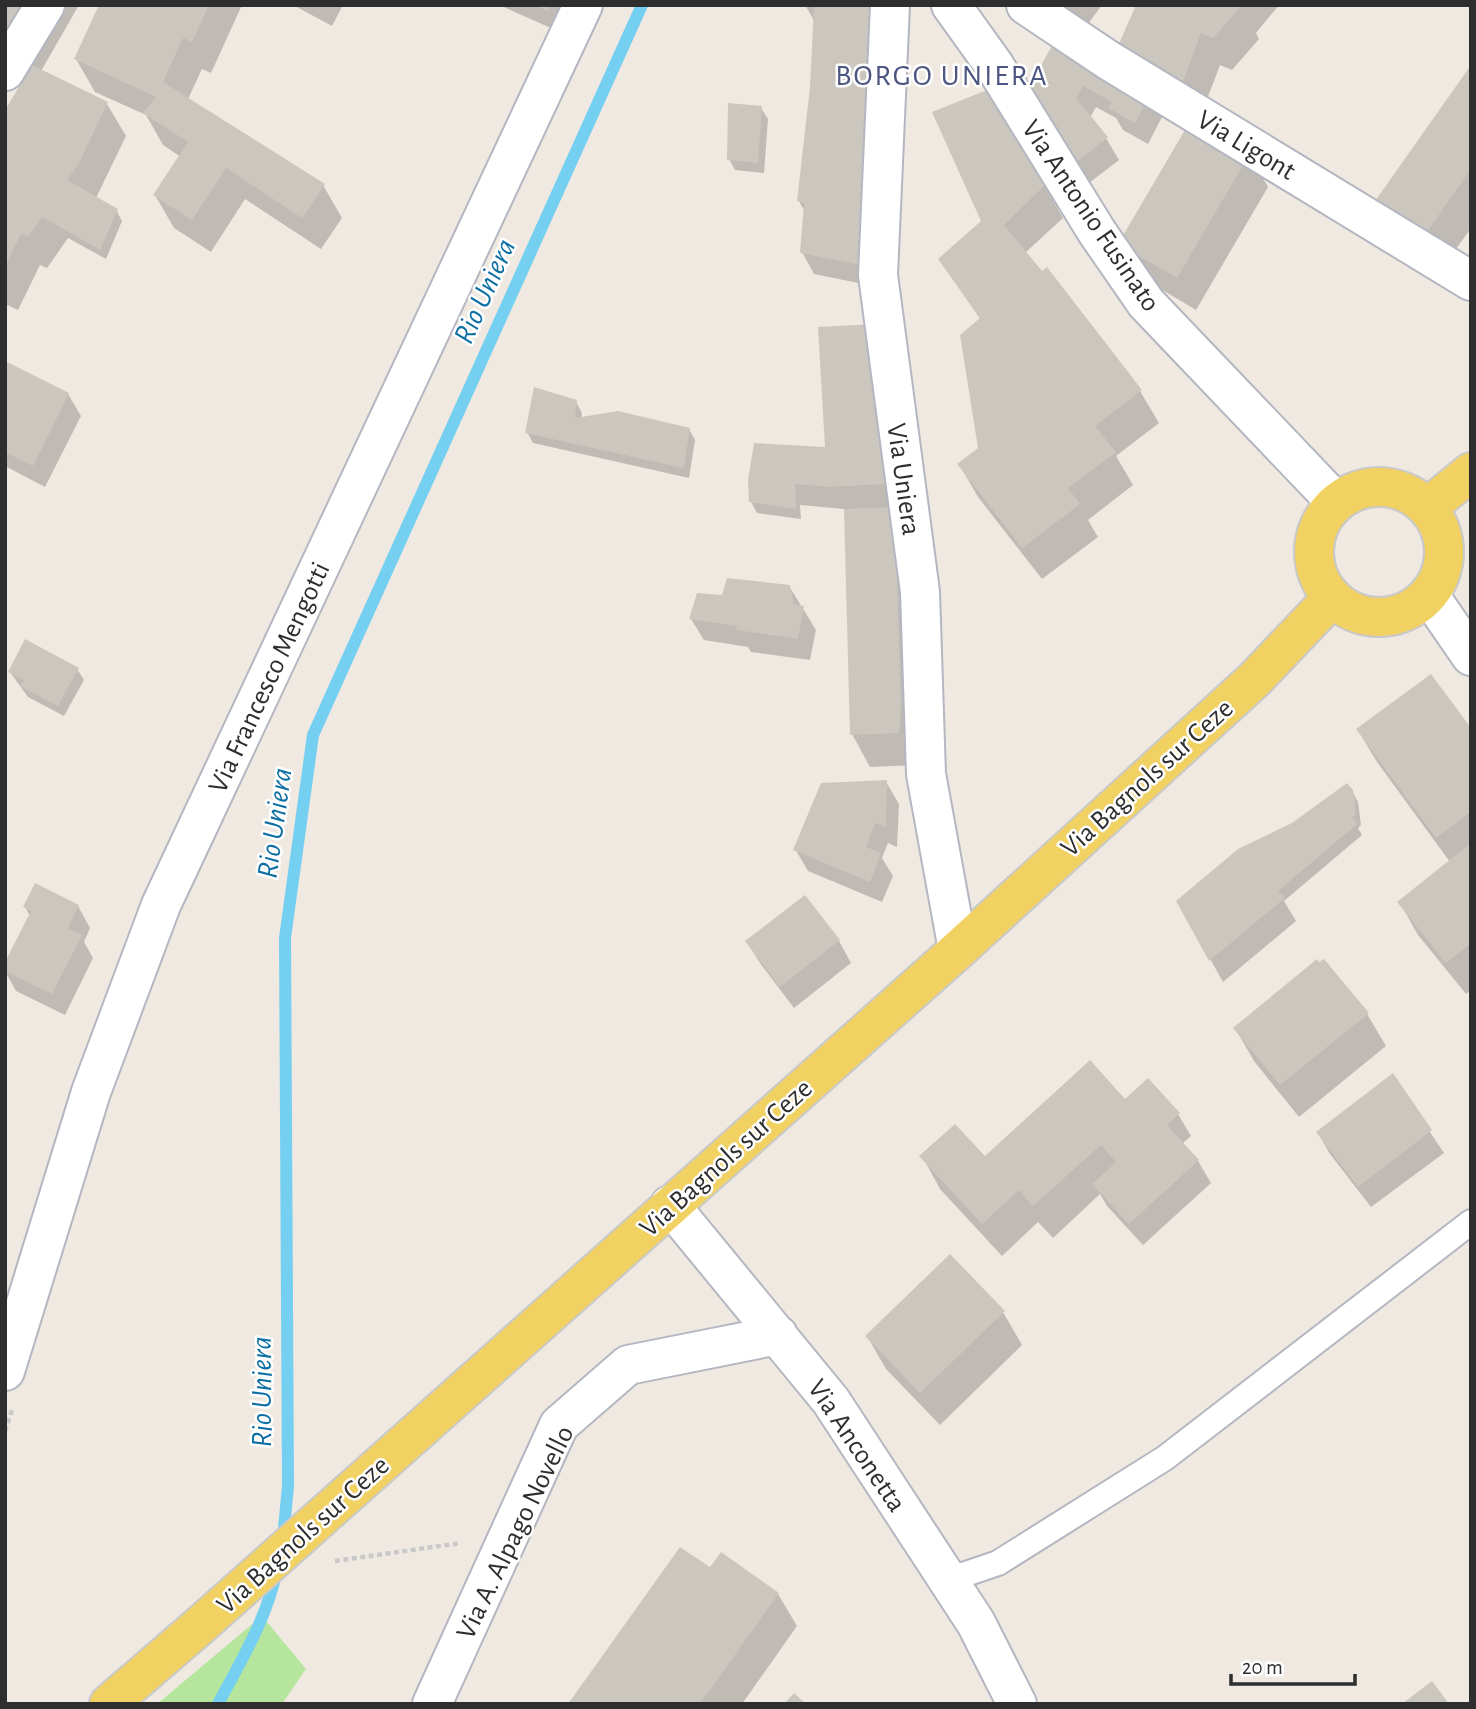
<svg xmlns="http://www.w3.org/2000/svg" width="1476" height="1709" viewBox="0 0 1476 1709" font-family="'Alegreya Sans',sans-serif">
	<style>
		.green { fill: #b6e59e }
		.shadow { fill: #0003 }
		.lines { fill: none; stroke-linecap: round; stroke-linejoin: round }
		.stream { stroke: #75cff0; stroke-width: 12 }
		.building { fill: #cbc7bf }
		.lane-casing { stroke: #b4b7c1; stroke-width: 28 }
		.street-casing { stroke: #b4b7c1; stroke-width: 42 }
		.secondary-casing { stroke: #b4b7c1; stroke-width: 42 }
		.primary-casing { stroke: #c9c9c9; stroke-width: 42 }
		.path { stroke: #c9c9c9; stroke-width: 4.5; stroke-dasharray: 5 3.5; stroke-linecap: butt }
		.lane { stroke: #fff; stroke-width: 24 }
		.street { stroke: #fff; stroke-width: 38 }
		.secondary { stroke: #fff; stroke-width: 38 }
		.primary { stroke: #f2d163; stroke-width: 38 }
		.labels { text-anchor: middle; stroke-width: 5; stroke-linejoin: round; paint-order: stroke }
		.street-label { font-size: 28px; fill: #2e2e2e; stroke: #fff }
		.neighbourhood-label { font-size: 30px; letter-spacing: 2px; fill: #4d5680; stroke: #fff }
		.water-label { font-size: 30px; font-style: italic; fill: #0d6fa3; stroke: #fff }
	</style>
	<rect width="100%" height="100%" fill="#efe9e1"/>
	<path class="green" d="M 262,1616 L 306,1669 L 282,1704 L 157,1704 Z"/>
	<path class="shadow" d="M 5,5 L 79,5 L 41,71 L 107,104 L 126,136 L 96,198 L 116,210 L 122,221 L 106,259 L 68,238 L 47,268 L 40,265 L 18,310 L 5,304 L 5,112 L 27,77 L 5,65 Z
		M 101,5 L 242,5 L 211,73 L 202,69 L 188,99 L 323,185 L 342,218 L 321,249 L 245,199 L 211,252 L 174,228 L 155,195 L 181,157 L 163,145 L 146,115 L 95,92 L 76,59 Z
		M 293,5 L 343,5 L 332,26 Z
		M 499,5 L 572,5 L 560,32 Z
		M 805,5 L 895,5 L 878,287 L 814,274 L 802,252 L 805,212 L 799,201 L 811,87 L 815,22 Z
		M 1045,5 L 1102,5 L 1070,48 Z
		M 1137,5 L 1279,5 L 1256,33 L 1259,39 L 1232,70 L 1220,65 L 1200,118 L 1149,94 L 1162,117 L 1148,144 L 1123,130 L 1116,118 L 1096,107 L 1090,118 L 1106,138 L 1119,160 L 1089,183 L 1052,129 L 1055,44 L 1135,87 Z
		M 1471,68 L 1471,228 L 1441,270 L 1394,237 Z
		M 761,108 L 768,119 L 764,173 L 735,170 L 729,159 Z
		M 1249,154 L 1268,187 L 1196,310 L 1139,276 L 1120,244 Z
		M 1044,185 L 1063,218 L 1025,253 L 1140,391 L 1159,423 L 1116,456 L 1133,485 L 1088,520 L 1098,537 L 1042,579 L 978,497 L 959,464 L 980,449 L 981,320 L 940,260 Z
		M 874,325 L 903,516 L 917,765 L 870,767 L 852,734 L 846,513 L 844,509 L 800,505 L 801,519 L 757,513 L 751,502 L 829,457 Z
		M 5,363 L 68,394 L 81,416 L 45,487 L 5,466 Z
		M 576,402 L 582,413 L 581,419 L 689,429 L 695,440 L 689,478 L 533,443 L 527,432 Z
		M 789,586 L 816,630 L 810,660 L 751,652 L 748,647 L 704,640 L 691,619 L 723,597 Z
		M 77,669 L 84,680 L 64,716 L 28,697 L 10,672 Z
		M 1358,730 L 1471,731 L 1471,990 L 1466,994 L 1418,935 L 1400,903 L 1450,862 L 1377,762 Z
		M 886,782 L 899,804 L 897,847 L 888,843 L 882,858 L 893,876 L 882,902 L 808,871 L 795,849 Z
		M 1352,791 L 1358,802 L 1361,825 L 1358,828 L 1362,835 L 1284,901 L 1296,921 L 1223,982 L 1178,901 L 1293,825 Z
		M 78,906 L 90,928 L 84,942 L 93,958 L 65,1015 L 16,991 L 5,971 L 5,966 L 30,916 L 25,907 Z
		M 839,941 L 851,963 L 794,1008 L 760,963 L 747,942 Z
		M 1367,1014 L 1386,1046 L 1299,1117 L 1254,1061 L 1235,1028 Z
		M 1392,1075 L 1444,1153 L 1371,1207 L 1330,1154 L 1318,1133 Z
		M 1125,1101 L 1178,1114 L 1191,1136 L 1182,1144 L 1198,1161 L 1211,1183 L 1143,1245 L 1107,1206 L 1100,1194 L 1053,1238 L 1038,1222 L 1002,1256 L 940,1189 L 922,1156 L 985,1158 Z
		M 1003,1312 L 1022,1345 L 940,1425 L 886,1369 L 867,1336 Z
		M 710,1570 L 778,1594 L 797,1626 L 742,1704 L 570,1704 Z"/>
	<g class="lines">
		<path class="stream" d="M 283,1539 L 288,1486 L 285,938 L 313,735 L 642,5
			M 218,1704 C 241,1661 267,1618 277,1570"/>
	</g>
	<path class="building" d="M 5,5 L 31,5 L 5,37 Z
		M 99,5 L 209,5 L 192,42 L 183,38 L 163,82 L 325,184 L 302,218 L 226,168 L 192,220 L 153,195 L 188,142 L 143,113 L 156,97 L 74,59 Z
		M 534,5 L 550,5 L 548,11 Z
		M 814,5 L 882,5 L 866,266 L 800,253 L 804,203 L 797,201 L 810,87 Z
		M 1136,5 L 1242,5 L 1213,38 L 1201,33 L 1181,87 L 1114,55 Z
		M 1054,42 L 1151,94 L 1135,123 L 1108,108 L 1112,102 L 1083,86 L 1076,98 L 1108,137 L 1075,163 L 1028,89 Z
		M 32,65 L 108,102 L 78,165 L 67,180 L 118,209 L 100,250 L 42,217 L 28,237 L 21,234 L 5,267 L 5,110 Z
		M 1471,65 L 1471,169 L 1422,239 L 1373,204 Z
		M 987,90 L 1046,184 L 1004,225 L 1042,271 L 1047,267 L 1142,390 L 1095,426 L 1116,452 L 1068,488 L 1080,504 L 1022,548 L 957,464 L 978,448 L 960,335 L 980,318 L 938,259 L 981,221 L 932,112 Z
		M 728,103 L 762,106 L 758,163 L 727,160 Z
		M 1192,118 L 1250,153 L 1177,278 L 1118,244 Z
		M 875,324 L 885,484 L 829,487 L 795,484 L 796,509 L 749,502 L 748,480 L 754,443 L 825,447 L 818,327 Z
		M 5,361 L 69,393 L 33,466 L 5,452 Z
		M 534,387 L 577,400 L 575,418 L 618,411 L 690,428 L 684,468 L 525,433 Z
		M 895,507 L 901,703 L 899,733 L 850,735 L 844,509 Z
		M 727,578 L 790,585 L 794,604 L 804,606 L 798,639 L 736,630 L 737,626 L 689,619 L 697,593 L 722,595 Z
		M 25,639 L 79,668 L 58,706 L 20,686 L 24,680 L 8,672 Z
		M 1431,674 L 1471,728 L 1471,812 L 1436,838 L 1356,729 Z
		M 887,780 L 886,827 L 875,823 L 866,847 L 881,853 L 870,882 L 793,850 L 821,783 Z
		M 1347,783 L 1353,790 L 1356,814 L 1352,817 L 1357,824 L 1278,891 L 1285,898 L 1209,961 L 1176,901 L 1238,849 L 1292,823 Z
		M 1471,843 L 1471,943 L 1446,963 L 1397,902 Z
		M 35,883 L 79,905 L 68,928 L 82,935 L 52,994 L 5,971 L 5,962 L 31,911 L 23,907 Z
		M 805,895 L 840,940 L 780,987 L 745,941 Z
		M 1317,959 L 1319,962 L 1324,959 L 1369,1013 L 1280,1085 L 1233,1028 Z
		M 1090,1060 L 1125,1099 L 1148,1078 L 1180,1113 L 1167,1125 L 1199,1160 L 1129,1224 L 1092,1184 L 1116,1162 L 1101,1145 L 1033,1206 L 1019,1190 L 982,1224 L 919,1156 L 955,1124 L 985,1156 Z
		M 1393,1073 L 1432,1130 L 1358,1187 L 1316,1132 Z
		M 950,1254 L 1005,1311 L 920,1393 L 865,1336 Z
		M 680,1547 L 710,1567 L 721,1552 L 779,1593 L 700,1704 L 568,1704 Z
		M 1432,1681 L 1449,1704 L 1402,1704 Z
		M 794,1693 L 806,1704 L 784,1704 Z"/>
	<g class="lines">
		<defs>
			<path id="lane" d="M 948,1580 L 998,1563 L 1165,1458 L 1471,1222"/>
			<path id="street" d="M 890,5 L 878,275 L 920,592 L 926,774 L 958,950
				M 1026,5 L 1108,60 L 1471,281
				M 5,71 L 45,5
				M 670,1205 L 831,1401 L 976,1623 L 1017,1704
				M 432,1704 L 559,1425 L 628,1365 L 778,1335"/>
			<path id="secondary" d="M 951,5 L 994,65 L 1097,232 L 1146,303 L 1336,502
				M 1429,595 L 1471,656
				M 5,1371 L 91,1092 L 161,905 L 583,5"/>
			<path id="primary" d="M1314 552a65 65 0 1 1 130 0a65 65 0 1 1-130 0Z
				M 1427,508 L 1471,472
				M 109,1704 L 196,1629 L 958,950 L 1255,679 L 1331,599"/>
		</defs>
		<use href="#lane" class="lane-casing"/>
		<use href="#street" class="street-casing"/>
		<use href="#secondary" class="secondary-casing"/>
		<use href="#primary" class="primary-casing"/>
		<path class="path" d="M 5,1431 L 12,1410
			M 335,1561 L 461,1543"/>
		<use href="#lane" class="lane"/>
		<use href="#street" class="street"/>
		<use href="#secondary" class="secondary"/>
		<use href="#primary" class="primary"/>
	</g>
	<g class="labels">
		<g class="street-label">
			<text transform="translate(1247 144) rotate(31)" y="10">Via Ligont</text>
			<text transform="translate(1092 215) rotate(56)" y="10">Via Antonio Fusinato</text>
			<text transform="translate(905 479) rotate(82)" y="10">Via Uniera</text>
			<text transform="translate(268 677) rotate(-65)" y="10">Via Francesco Mengotti</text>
			<text transform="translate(1146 777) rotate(-42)" y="10">Via Bagnols sur Ceze</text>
			<text transform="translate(725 1157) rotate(-42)" y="10">Via Bagnols sur Ceze</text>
			<text transform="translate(858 1445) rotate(56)" y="10">Via Anconetta</text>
			<text transform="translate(514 1532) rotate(-64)" y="10">Via A. Alpago Novello</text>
			<text transform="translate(302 1534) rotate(-42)" y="10">Via Bagnols sur Ceze</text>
		</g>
		<g class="neighbourhood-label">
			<text x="942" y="85">BORGO UNIERA</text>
		</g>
		<g class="water-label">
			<text transform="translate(484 291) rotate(-66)" y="10">Rio Uniera</text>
			<text transform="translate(274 823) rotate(-82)" y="10">Rio Uniera</text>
			<text transform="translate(261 1392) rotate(-90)" y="10">Rio Uniera</text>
		</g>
	</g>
	<rect width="1476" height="1709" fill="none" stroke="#2e2e2e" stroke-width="14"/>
	<path d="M1231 1674v10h124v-10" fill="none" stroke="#2e2e2e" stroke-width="3.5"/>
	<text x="1242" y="1674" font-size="21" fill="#2e2e2e" stroke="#ffffff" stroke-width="5" paint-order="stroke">20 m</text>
</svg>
